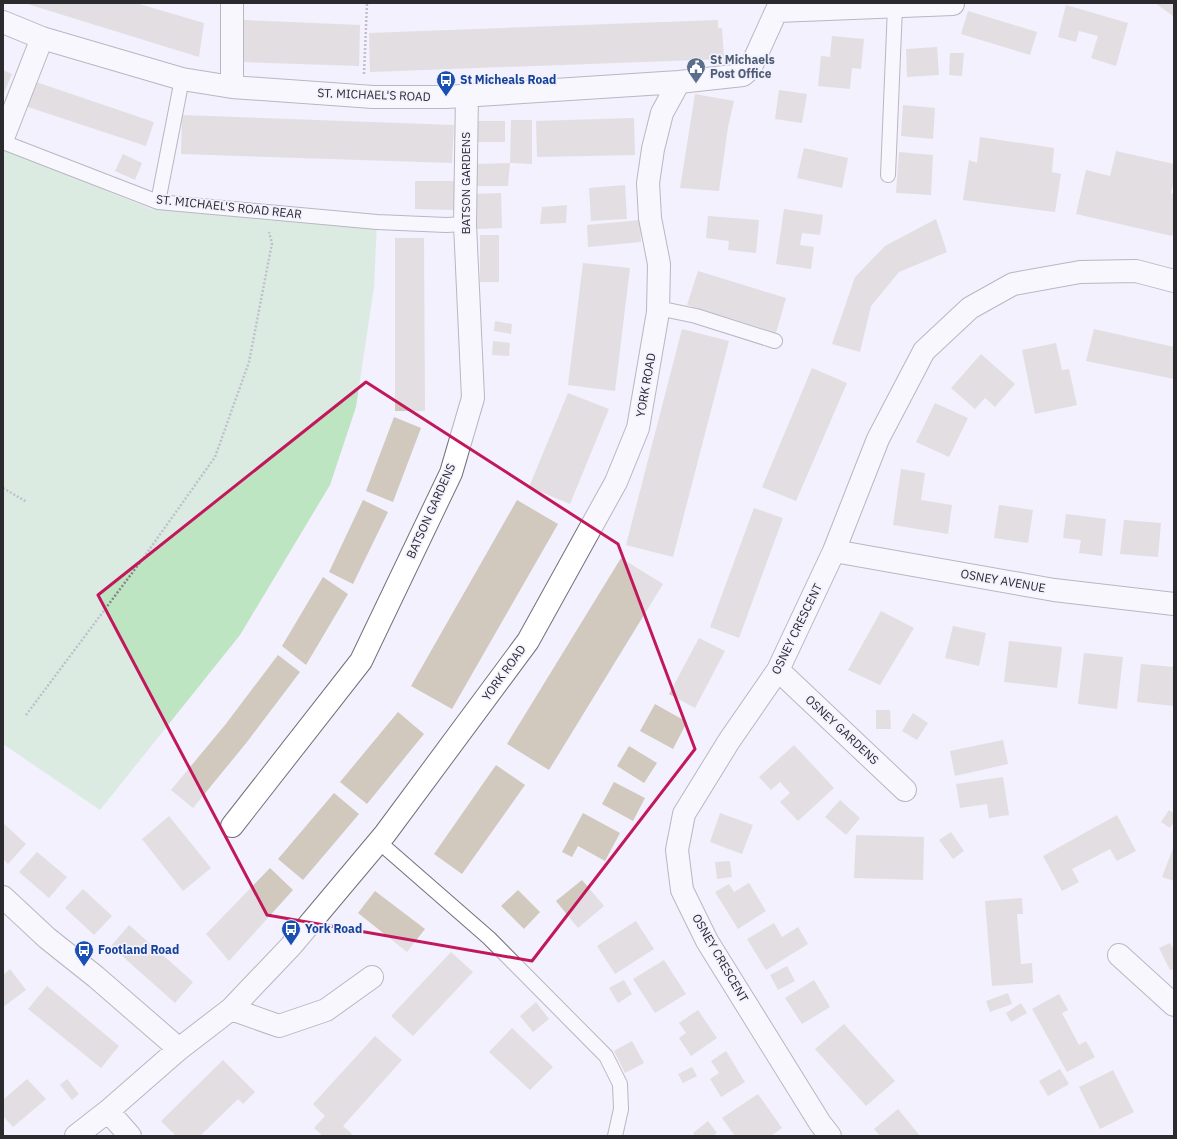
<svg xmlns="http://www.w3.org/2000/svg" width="1177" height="1139" viewBox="0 0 1177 1139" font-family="'IBM Plex Sans',sans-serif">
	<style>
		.green { fill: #bee5c2 }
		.building { fill: #d1c8be }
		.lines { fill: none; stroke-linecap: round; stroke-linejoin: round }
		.lane-casing { stroke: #72717b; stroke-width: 16 }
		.street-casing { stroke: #72717b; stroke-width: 24 }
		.path { stroke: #86858d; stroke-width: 2.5; stroke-dasharray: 2 2; stroke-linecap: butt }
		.lane { stroke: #fff; stroke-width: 14 }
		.street { stroke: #fff; stroke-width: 22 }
		.marked { fill: none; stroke: #c2185b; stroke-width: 3; stroke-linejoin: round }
		.labels { text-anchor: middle; stroke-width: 3.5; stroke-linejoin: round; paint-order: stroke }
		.service-label { font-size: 12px; font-weight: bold; fill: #4e5e75; stroke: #f2f1fd; text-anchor: start }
		.transit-label { font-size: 12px; font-weight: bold; fill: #164399; stroke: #f2f1fd; text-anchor: start }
		.street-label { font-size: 12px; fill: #2b2a2f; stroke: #f2f1fd }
	</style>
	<rect width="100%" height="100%" fill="#f2f1fd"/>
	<path class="green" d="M 3,149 L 154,210 L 158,202 L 377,222 L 374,287 L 356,407 L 330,485 L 240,635 L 100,810 L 3,744 Z"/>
	<path class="building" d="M 24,3 L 136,3 L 204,23 L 199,57 Z
		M 1155,3 L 1174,3 L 1174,15 L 1173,16 Z
		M 1066,5 L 1128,23 L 1116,66 L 1091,58 L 1098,36 L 1079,31 L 1076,42 L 1058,37 Z
		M 968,11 L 1037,32 L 1030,55 L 961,34 Z
		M 244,20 L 360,25 L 359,66 L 243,62 Z
		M 718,20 L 718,28 L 722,28 L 724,59 L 370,72 L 369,33 Z
		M 832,36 L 864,39 L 861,69 L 852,68 L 850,89 L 818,86 L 821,56 L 830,57 Z
		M 937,47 L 939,75 L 907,77 L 906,49 Z
		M 950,53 L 964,53 L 962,76 L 949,75 Z
		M 3,70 L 12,74 L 3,95 Z
		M 33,81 L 154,122 L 146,146 L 25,106 Z
		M 779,90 L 807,94 L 802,123 L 775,119 Z
		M 695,94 L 734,101 L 728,127 L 719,191 L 680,188 Z
		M 903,105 L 935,108 L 933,139 L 901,136 Z
		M 182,115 L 454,125 L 452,163 L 181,154 Z
		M 634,118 L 635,155 L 537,157 L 536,121 Z
		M 511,120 L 532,120 L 532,164 L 510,163 Z
		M 477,121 L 505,121 L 505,142 L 477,142 Z
		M 980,137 L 1054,148 L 1052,172 L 1061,174 L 1055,212 L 963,200 L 969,160 L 977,163 Z
		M 804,148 L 848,158 L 842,188 L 797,178 Z
		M 1116,151 L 1174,164 L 1174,181 L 1171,193 L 1174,194 L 1174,228 L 1172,236 L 1076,214 L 1086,170 L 1110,176 Z
		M 899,152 L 933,155 L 931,195 L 896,193 Z
		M 123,154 L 142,163 L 135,180 L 115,171 Z
		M 510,163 L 508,186 L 475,186 L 475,164 Z
		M 415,181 L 455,181 L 454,210 L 415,209 Z
		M 625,185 L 627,219 L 591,221 L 589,188 Z
		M 501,193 L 502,228 L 477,229 L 475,194 Z
		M 567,205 L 566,223 L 540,224 L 542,207 Z
		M 784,209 L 823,215 L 820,235 L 802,233 L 800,245 L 814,247 L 811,269 L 776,264 Z
		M 708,216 L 759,220 L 756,253 L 728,250 L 729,241 L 706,238 Z
		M 936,219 L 947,252 L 899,272 L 871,306 L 860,352 L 832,344 L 855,277 L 885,246 Z
		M 640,220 L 641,242 L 588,247 L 587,225 Z
		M 480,235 L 499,235 L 499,282 L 480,282 Z
		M 395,238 L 424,238 L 425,411 L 395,411 Z
		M 583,263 L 630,268 L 615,391 L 568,385 Z
		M 698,271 L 786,298 L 776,333 L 687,305 Z
		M 495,321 L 512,324 L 511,334 L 494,331 Z
		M 682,329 L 729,341 L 673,557 L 626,545 Z
		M 1094,329 L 1174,347 L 1174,379 L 1086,361 Z
		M 493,341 L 510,343 L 509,356 L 492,355 Z
		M 1056,343 L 1062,370 L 1069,369 L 1077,405 L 1035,414 L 1022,350 Z
		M 981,354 L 1015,384 L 995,407 L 985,398 L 975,409 L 951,388 Z
		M 812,368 L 847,383 L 796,501 L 762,487 Z
		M 568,393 L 609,409 L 570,504 L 529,487 Z
		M 935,403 L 968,418 L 949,457 L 916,442 Z
		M 394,417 L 421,428 L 393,502 L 366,491 Z
		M 901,469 L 925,473 L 921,500 L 952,505 L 948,534 L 893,525 Z
		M 363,500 L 388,512 L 353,584 L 329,572 Z
		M 517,500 L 558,524 L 452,709 L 411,686 Z
		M 999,505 L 1033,510 L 1028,543 L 994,538 Z
		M 754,508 L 783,518 L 739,638 L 710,627 Z
		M 1066,514 L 1106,519 L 1102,556 L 1079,553 L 1081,540 L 1063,538 Z
		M 1124,520 L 1161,523 L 1158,557 L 1120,554 Z
		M 621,558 L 663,584 L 549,770 L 507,744 Z
		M 323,577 L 348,594 L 306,665 L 282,646 Z
		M 881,611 L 914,628 L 880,685 L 848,670 Z
		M 953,626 L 986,633 L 979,666 L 945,658 Z
		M 699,638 L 725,651 L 695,708 L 669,694 Z
		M 1009,641 L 1062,647 L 1057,688 L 1004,682 Z
		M 1084,653 L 1123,657 L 1117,709 L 1078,704 Z
		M 278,655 L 300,672 L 247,742 L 193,808 L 171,790 L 225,725 Z
		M 1141,664 L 1174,667 L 1174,706 L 1137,702 Z
		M 655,704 L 687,722 L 673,749 L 640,731 Z
		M 876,710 L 890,710 L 891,729 L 876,729 Z
		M 398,712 L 424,734 L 367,804 L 340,782 Z
		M 913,713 L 928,723 L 917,740 L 902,731 Z
		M 1003,740 L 1008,764 L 955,776 L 950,751 Z
		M 794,745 L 834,788 L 798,821 L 780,802 L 790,793 L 780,782 L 771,790 L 759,777 Z
		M 629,746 L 657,763 L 644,783 L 617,766 Z
		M 496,765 L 525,785 L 462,874 L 434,854 Z
		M 1003,777 L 1009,815 L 989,818 L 987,804 L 960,808 L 956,784 Z
		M 614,782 L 645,798 L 633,821 L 602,804 Z
		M 334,793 L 359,814 L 303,880 L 278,859 Z
		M 840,800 L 860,818 L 846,835 L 825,817 Z
		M 1169,810 L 1174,813 L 1174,822 L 1170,828 L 1161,822 Z
		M 583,813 L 620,833 L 605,861 L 578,846 L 572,857 L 562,852 Z
		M 720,813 L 753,825 L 742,854 L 710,842 Z
		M 1117,815 L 1136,851 L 1117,861 L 1110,849 L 1072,869 L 1079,882 L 1062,891 L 1043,856 Z
		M 169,816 L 211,868 L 183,891 L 142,839 Z
		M 3,823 L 26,844 L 8,864 L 3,859 Z
		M 951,832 L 964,851 L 953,859 L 939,840 Z
		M 856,835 L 924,837 L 923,880 L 854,878 Z
		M 1174,846 L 1174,881 L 1162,877 Z
		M 37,852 L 67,877 L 49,898 L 19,872 Z
		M 730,861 L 732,877 L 717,879 L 715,862 Z
		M 270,868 L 293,890 L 229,961 L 206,934 Z
		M 582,880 L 604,906 L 578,928 L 556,901 Z
		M 749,883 L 766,911 L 738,929 L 715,892 L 729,884 L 734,892 Z
		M 83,889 L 112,916 L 94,935 L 65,908 Z
		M 518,890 L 540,912 L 524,929 L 501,906 Z
		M 375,891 L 425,929 L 407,952 L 358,913 Z
		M 1022,898 L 1023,914 L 1017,914 L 1021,964 L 1032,963 L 1033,983 L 992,986 L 985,901 Z
		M 636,921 L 654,949 L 615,974 L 597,946 Z
		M 774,923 L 782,937 L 798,927 L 808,944 L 766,970 L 747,939 Z
		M 129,925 L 193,982 L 175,1003 L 111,946 Z
		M 1170,943 L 1174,950 L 1174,969 L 1170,970 L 1159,948 Z
		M 451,952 L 473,972 L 413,1036 L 391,1016 Z
		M 664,960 L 686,994 L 655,1013 L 633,979 Z
		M 787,966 L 795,981 L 778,990 L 770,975 Z
		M 10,969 L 26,990 L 3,1007 L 3,975 Z
		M 624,980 L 632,994 L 618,1003 L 609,988 Z
		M 814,980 L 830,1007 L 802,1024 L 785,998 Z
		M 47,986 L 119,1046 L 101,1068 L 28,1009 Z
		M 1008,993 L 1012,1004 L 990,1012 L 986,1001 Z
		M 1059,994 L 1068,1010 L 1062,1013 L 1079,1045 L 1086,1041 L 1095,1057 L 1067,1072 L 1032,1009 Z
		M 536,1002 L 549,1019 L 533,1032 L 520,1016 Z
		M 1021,1003 L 1027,1013 L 1011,1022 L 1006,1013 Z
		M 698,1010 L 717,1038 L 691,1056 L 679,1038 L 686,1033 L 679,1023 Z
		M 844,1024 L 895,1081 L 866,1106 L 815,1049 Z
		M 512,1028 L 553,1067 L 530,1090 L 489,1052 Z
		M 375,1036 L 402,1060 L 343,1126 L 352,1134 L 350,1136 L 323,1136 L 314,1128 L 325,1116 L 313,1104 Z
		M 632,1041 L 644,1063 L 625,1073 L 614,1051 Z
		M 726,1051 L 745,1082 L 721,1097 L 710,1079 L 719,1073 L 711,1061 Z
		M 223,1060 L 255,1092 L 243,1104 L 238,1099 L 200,1136 L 176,1136 L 161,1121 Z
		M 692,1067 L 697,1076 L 683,1083 L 678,1074 Z
		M 1060,1069 L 1069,1084 L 1048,1096 L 1039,1081 Z
		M 1113,1070 L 1134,1112 L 1100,1129 L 1079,1087 Z
		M 27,1079 L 46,1099 L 13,1127 L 3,1116 L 3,1100 Z
		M 67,1079 L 79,1094 L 72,1100 L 60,1085 Z
		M 758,1094 L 782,1128 L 771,1136 L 735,1136 L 722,1118 Z
		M 898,1109 L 920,1136 L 880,1136 L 874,1129 Z
		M 708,1121 L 717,1133 L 712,1136 L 695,1136 L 693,1133 Z"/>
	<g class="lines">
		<defs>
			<path id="lane" d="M 3,142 L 158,202 L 377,222 L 446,225 L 465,224
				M 888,175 L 895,7
				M 158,202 L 182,79
				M 658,308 L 696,316 L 775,341
				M 379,842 L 489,938 L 606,1056 L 620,1084 L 621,1109 L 615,1136"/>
			<path id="street" d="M 232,3 L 232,87
				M 777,11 L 953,4 L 953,3
				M 3,22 L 42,38 L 182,79 L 232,87 L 373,97 L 446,97 L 679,82 L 743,75 L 750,69 L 780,3
				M 3,138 L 42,38
				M 834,551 L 1054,590 L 1174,604
				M 778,670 L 905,790
				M 232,826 L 361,661 L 451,473 L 473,398 L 465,224 L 467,95
				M 3,897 L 47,938 L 96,977 L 179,1049
				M 1119,955 L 1174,1005
				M 231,1009 L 279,1026 L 326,1010 L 372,977
				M 108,1111 L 130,1136
				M 76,1136 L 108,1111 L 179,1049 L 231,1009 L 291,946 L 385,834 L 528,641 L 616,482 L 638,428 L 658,312 L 659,264 L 650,218 L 648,183 L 653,149 L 662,113 L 679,82
				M 830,1136 L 820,1123 L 707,941 L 682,890 L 677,850 L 684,814 L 729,741 L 778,670 L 834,551 L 878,439 L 924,351 L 970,308 L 1013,284 L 1080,272 L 1136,271 L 1174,281"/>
		</defs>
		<use href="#lane" class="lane-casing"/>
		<use href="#street" class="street-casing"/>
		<path class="path" d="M 364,74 L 367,3
			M 3,488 L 27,502
			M 26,715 L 144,557 L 215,457 L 249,362 L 272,243 L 269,232"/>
		<use href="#lane" class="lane"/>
		<use href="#street" class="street"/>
	</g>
	<path d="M0 0H1177V1139H0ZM 366,382 L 618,544 L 695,749 L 532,961 L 267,915 L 98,595 Z" fill="#f2f1fd" fill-opacity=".55" fill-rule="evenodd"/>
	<path class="marked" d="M 366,382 L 618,544 L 695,749 L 532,961 L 267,915 L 98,595 Z"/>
	<defs>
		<symbol id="civic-pin" viewBox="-11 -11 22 30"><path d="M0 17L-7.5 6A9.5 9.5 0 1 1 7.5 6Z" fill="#5c6f8a" stroke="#f2f1fd"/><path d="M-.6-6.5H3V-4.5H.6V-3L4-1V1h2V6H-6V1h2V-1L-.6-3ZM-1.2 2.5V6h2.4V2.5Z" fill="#fff"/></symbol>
		<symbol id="bus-pin" viewBox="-11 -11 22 30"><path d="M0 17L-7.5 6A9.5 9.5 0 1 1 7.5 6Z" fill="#1a4fb4" stroke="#f2f1fd"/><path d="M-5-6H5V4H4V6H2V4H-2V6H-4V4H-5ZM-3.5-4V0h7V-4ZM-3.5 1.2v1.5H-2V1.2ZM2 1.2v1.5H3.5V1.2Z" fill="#fff"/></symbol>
	</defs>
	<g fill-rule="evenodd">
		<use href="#civic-pin" x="685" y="56" width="22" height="30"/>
		<use href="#bus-pin" x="435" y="69" width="22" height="30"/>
		<use href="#bus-pin" x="280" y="918" width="22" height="30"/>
		<use href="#bus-pin" x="73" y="939" width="22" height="30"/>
	</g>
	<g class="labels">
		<g class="service-label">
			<text x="710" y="64">St Michaels<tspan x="710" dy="14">Post Office</tspan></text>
		</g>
		<g class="transit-label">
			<text x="460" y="84">St Micheals Road</text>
			<text x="305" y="933">York Road</text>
			<text x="98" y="954">Footland Road</text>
		</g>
		<g class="street-label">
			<text transform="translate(374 95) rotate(2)" y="4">ST. MICHAEL'S ROAD</text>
			<text transform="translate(466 183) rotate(-90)" y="4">BATSON GARDENS</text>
			<text transform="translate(229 207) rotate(6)" y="4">ST. MICHAEL'S ROAD REAR</text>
			<text transform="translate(646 385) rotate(-80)" y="4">YORK ROAD</text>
			<text transform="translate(431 511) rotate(-66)" y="4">BATSON GARDENS</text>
			<text transform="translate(1003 581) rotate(10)" y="4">OSNEY AVENUE</text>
			<text transform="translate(797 629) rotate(-64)" y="4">OSNEY CRESCENT</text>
			<text transform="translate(504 673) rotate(-54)" y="4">YORK ROAD</text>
			<text transform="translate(842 730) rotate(43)" y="4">OSNEY GARDENS</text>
			<text transform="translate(720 958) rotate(60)" y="4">OSNEY CRESCENT</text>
		</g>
	</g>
	<rect width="1177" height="1139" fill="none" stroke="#2b2a2f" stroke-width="8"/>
</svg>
